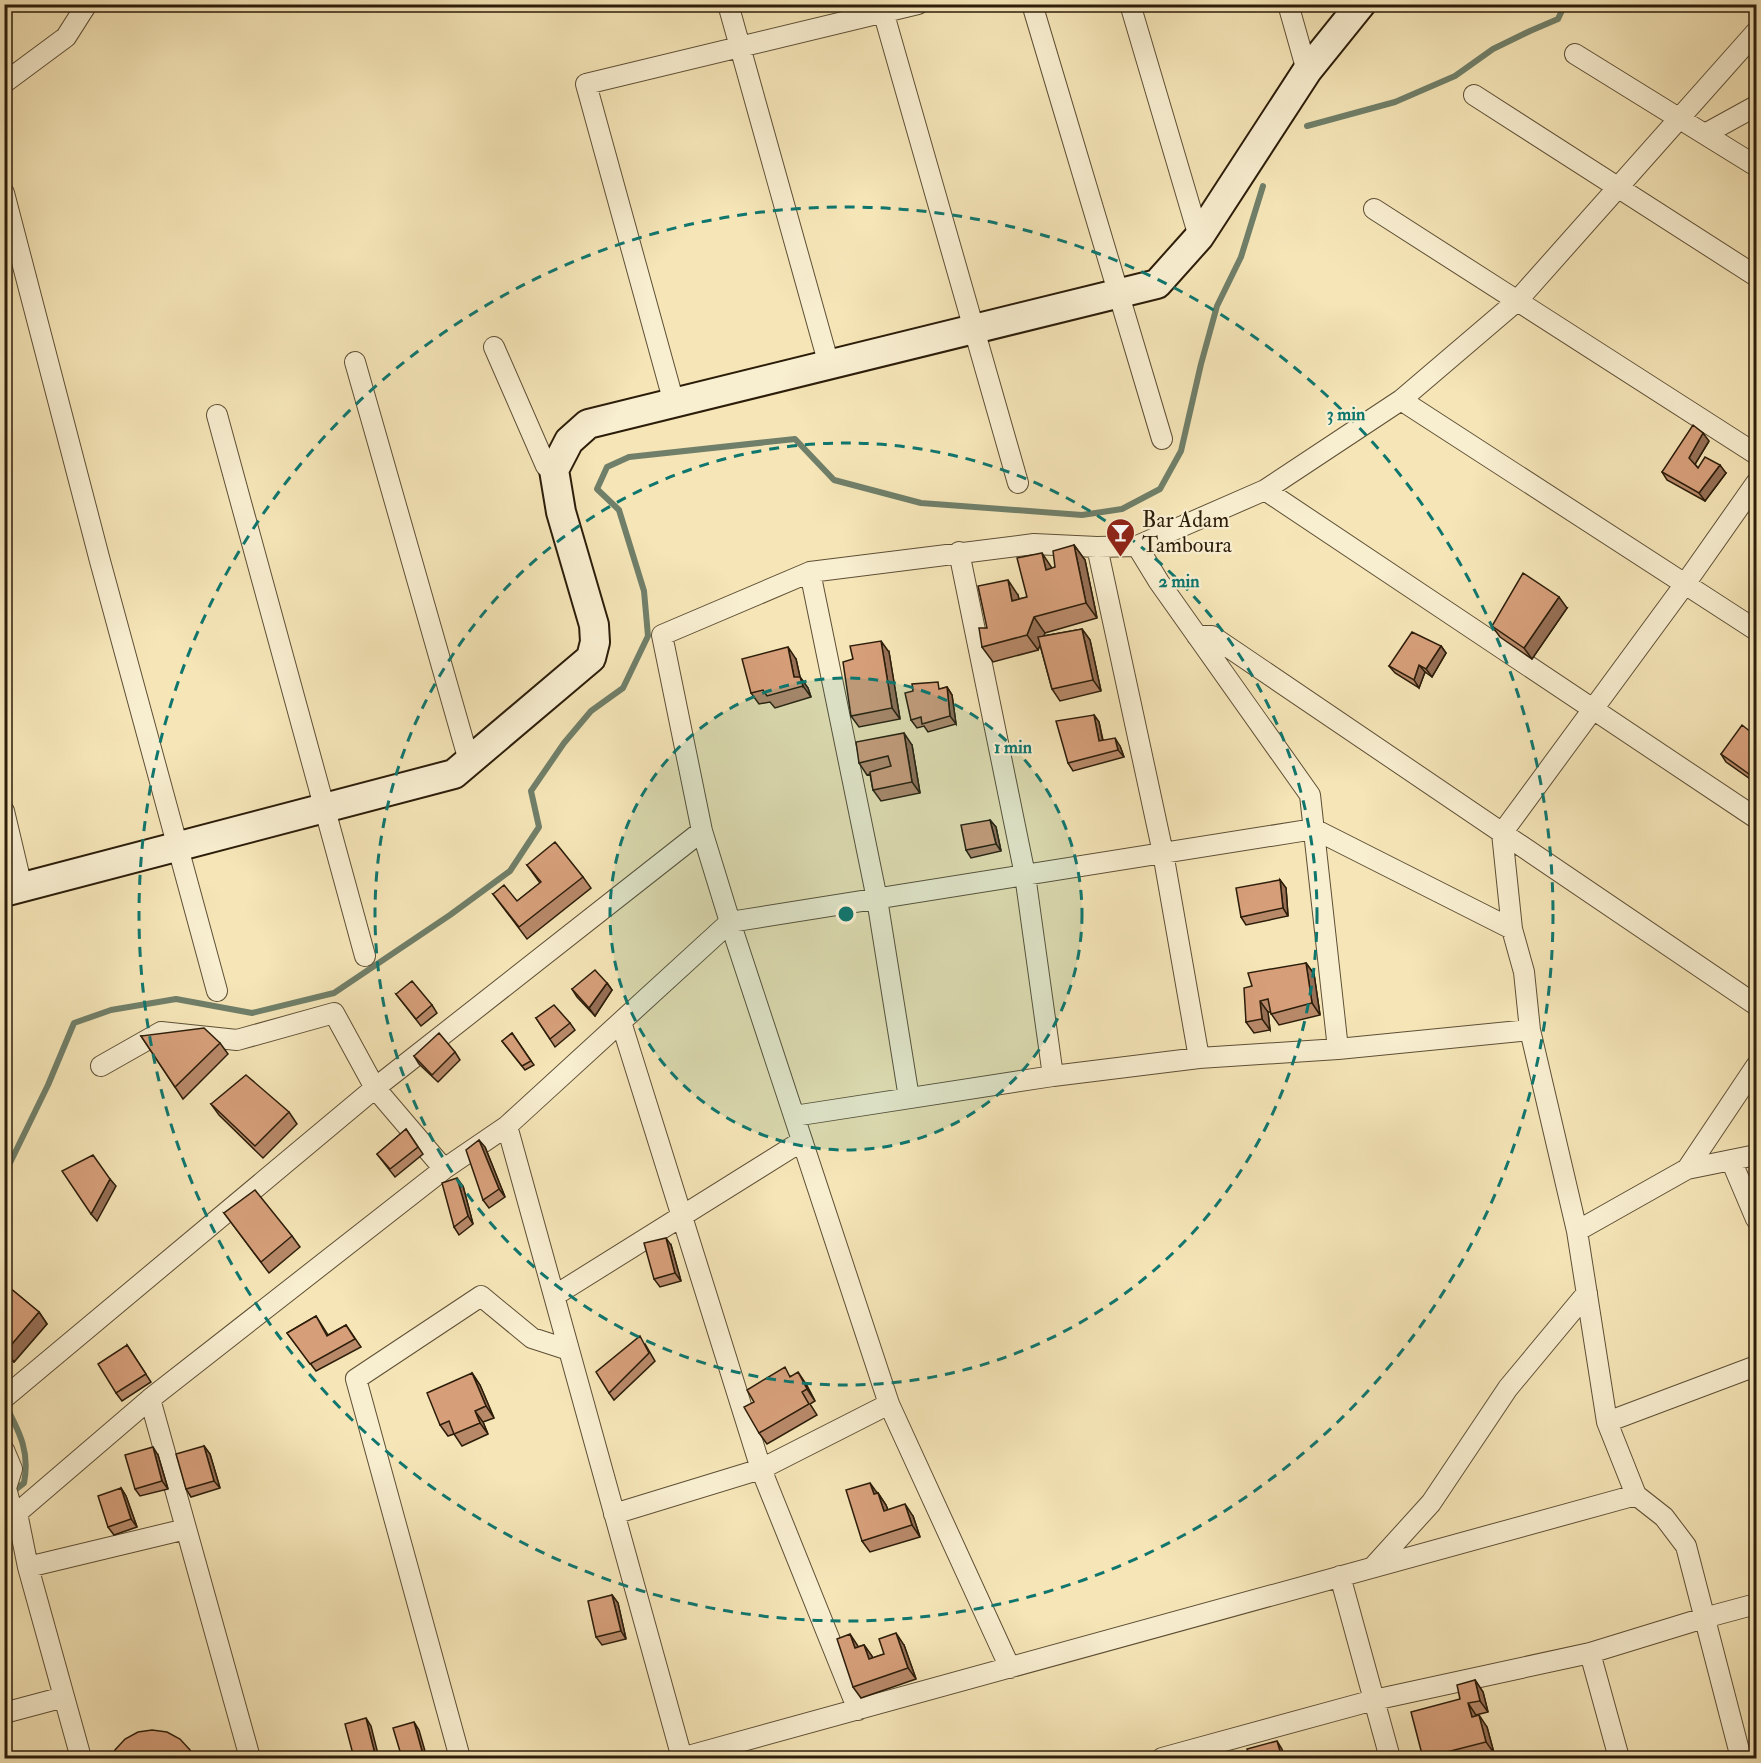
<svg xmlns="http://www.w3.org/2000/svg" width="1761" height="1763" viewBox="0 0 1761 1763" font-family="'IM FELL Double Pica',serif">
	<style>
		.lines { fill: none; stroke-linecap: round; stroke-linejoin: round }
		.stream { stroke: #707f69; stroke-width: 6 }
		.street-casing { stroke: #5e4f35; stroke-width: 22 }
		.secondary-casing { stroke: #2c1d0a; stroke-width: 32 }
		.street { stroke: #f8eed0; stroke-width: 20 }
		.secondary { stroke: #f8eed0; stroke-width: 28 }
		.wall { fill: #b88969; stroke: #2c1d0a; stroke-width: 1.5 }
		.shaded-wall { fill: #966f55; stroke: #2c1d0a; stroke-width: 1.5 }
		.building { fill: #d69f7a; stroke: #2c1d0a; stroke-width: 1.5 }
		.ring { fill: none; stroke: #0f766e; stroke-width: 3; stroke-dasharray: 10 8 }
		.labels { text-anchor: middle; stroke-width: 4.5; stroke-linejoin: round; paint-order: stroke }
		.poi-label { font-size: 22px; fill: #2c1d0a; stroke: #f8eed0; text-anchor: start }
		.centre { fill: #0f766e; stroke: #f8eed0; stroke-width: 3 }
		.ring-label { font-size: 18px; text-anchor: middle; font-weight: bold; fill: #0f766e; stroke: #f8eed0; stroke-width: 4.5; stroke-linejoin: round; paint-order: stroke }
	</style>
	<rect width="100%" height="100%" fill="#f5e5b7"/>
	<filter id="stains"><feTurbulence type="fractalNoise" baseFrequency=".00333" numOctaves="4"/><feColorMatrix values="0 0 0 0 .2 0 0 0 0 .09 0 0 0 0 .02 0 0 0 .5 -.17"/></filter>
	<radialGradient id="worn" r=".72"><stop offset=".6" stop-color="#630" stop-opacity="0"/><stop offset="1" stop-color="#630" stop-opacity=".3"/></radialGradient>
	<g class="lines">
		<path class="stream" d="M 1307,126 L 1395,102 L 1455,76 L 1493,49 L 1530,31 L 1558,19 L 1565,4
			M 4,1169 L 8,1167 L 48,1085 L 74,1023 L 111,1010 L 176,999 L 252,1013 L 334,993 L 450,915 L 510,871 L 539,827 L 531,791 L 564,743 L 591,711 L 623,688 L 648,636 L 644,591 L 619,510 L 597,489 L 607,467 L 629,457 L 795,439 L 834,480 L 921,503 L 1082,515 L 1122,509 L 1160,489 L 1181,451 L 1201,364 L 1217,306 L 1241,257 L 1263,186
			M 6,1406 C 20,1433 30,1452 24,1483 L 11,1493"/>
		<defs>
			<path id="street" d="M 728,4 L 829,365
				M 881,4 L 1018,483
				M 1032,4 L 1162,439
				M 1130,4 L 1199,237
				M 1288,4 L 1307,71
				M 1575,54 L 1756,166
				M 4,83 L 66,37 L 87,4
				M 1474,95 L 1756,276
				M 1705,134 L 1756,106
				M 4,193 L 100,561 L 217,991
				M 1374,209 L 1756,454
				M 494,347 L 546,466 L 554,470
				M 355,362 L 469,761
				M 1401,400 L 1756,630
				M 674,403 L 586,84 L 918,4
				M 217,415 L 365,956
				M 1265,490 L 1756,818
				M 1137,546 L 1159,582 L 1310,795 L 1338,1049
				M 1097,547 L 1163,853 L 1199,1058
				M 959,552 L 1025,875 L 1053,1076
				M 810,572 L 877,899 L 909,1098
				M 1197,636 L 1212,636 L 1756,1005
				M 4,811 L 22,887
				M 621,1022 L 761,1469 L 858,1710
				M 101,1066 L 161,1032 L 237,1040 L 334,1013 L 375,1088 L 444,1169
				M 794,1116 L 1053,1076 L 1199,1058 L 1338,1049 L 1530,1030
				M 507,1126 L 682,1758
				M 1731,1160 L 1756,1219
				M 1687,1169 L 1756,1066
				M 1577,1231 L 1687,1169 L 1756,1155
				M 554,1296 L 802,1141
				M 4,1398 L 375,1088 L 702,831
				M 150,1399 L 250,1758
				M 1607,1422 L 1756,1366
				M 4,1450 L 12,1469 L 6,1488 L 10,1503 L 17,1513 L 28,1567 L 81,1758
				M 17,1513 L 150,1399 L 444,1169 L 507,1126 L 730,922 L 1314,829 L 1512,929
				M 614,1514 L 761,1469 L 889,1404
				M 28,1567 L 186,1529
				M 1373,1567 L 1431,1503 L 1508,1388 L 1587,1293
				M 1340,1576 L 1390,1758
				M 1590,1653 L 1619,1758
				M 1010,1668 L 889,1404 L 730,922 L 702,831 L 662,635 L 810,572 L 1034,544 L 1097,547 L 1137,546 L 1265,490 L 1401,400 L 1517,301 L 1756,32
				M 4,1713 L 64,1697
				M 460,1758 L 356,1379 L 481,1296 L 532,1338 L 569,1350
				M 681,1758 L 1636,1495
				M 1162,1758 L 1374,1700 L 1590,1653 L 1704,1618 L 1756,1604
				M 1741,1758 L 1686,1546 L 1664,1517 L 1636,1495 L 1607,1422 L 1577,1231 L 1530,1030 L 1524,972 L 1512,929 L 1502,833 L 1685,584 L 1756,483"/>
			<path id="secondary" d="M 4,892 L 454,774 L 591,658 L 595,642 L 594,625 L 561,512 L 554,470 L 569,441 L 588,424 L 1157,284 L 1199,237 L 1307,71 L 1361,4"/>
		</defs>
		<use href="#street" class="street-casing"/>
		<use href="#secondary" class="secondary-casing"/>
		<use href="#street" class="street"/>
		<use href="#secondary" class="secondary"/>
	</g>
	<path class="wall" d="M 1709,441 L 1695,464 L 1698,468 L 1726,473 L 1705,501 L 1667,480 L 1662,472 Z
		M 1074,545 L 1085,560 L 1097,618 L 1045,633 L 1043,636 L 1082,629 L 1090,640 L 1101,691 L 1060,701 L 1052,689 L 1040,645 L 1038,650 L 993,662 L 982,647 L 987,628 L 1018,595 L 1019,599 L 1027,597 L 1053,568 L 1055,567 Z
		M 1567,608 L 1532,659 L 1500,637 L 1492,626 Z
		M 1441,646 L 1446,653 L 1432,677 L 1425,672 L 1419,688 L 1395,673 L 1389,666 Z
		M 889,652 L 900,719 L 859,727 L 851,716 Z
		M 796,659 L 800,677 L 808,688 L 811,697 L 775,708 L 770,702 L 759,704 L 751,693 Z
		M 947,687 L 952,695 L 956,724 L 928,732 L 924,726 L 917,728 L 911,720 L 943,688 Z
		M 1094,715 L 1099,722 L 1103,740 L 1120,746 L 1124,757 L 1073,771 L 1068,763 Z
		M 1756,736 L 1756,783 L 1726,762 L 1721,754 Z
		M 912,745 L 920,793 L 881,801 L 873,790 L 870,774 L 867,775 L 859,763 Z
		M 990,820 L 996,827 L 1001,851 L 971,858 L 966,850 Z
		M 527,865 L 583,877 L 591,888 L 527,939 L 493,894 L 517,901 L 540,883 Z
		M 1280,880 L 1286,888 L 1288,916 L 1246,925 L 1241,917 Z
		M 1306,963 L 1314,974 L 1320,1015 L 1279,1025 L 1270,1012 L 1268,1012 L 1270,1030 L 1254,1033 L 1246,1022 L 1252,986 Z
		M 607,983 L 612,990 L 595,1016 L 577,997 L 572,989 Z
		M 396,994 L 432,1005 L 437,1013 L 421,1026 Z
		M 536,1018 L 570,1023 L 575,1030 L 555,1047 Z
		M 512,1033 L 534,1065 L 525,1070 L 502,1041 Z
		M 141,1036 L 220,1043 L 228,1054 L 183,1099 Z
		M 455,1052 L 460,1060 L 438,1082 L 419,1064 L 414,1056 Z
		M 211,1104 L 289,1112 L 297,1124 L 263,1158 L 219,1115 Z
		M 406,1129 L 423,1154 L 395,1177 L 377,1154 Z
		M 485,1147 L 505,1197 L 489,1208 L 483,1200 Z
		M 463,1186 L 473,1224 L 459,1235 L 454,1227 Z
		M 224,1213 L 292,1236 L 300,1247 L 269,1273 Z
		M 671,1245 L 681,1281 L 660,1287 L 654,1279 Z
		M 4,1283 L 39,1312 L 47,1324 L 14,1362 L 4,1354 Z
		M 316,1316 L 328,1335 L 346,1325 L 361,1347 L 316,1371 L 287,1333 Z
		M 645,1344 L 655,1361 L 614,1400 L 609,1393 Z
		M 127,1345 L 151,1382 L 122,1401 L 116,1393 Z
		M 472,1373 L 480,1385 L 494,1418 L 483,1422 L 488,1434 L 462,1446 L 454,1434 L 448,1436 L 440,1425 Z
		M 791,1376 L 806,1384 L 815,1401 L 810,1404 L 817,1415 L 767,1444 L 759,1433 L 754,1402 Z
		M 204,1446 L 210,1454 L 220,1488 L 191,1497 L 186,1489 Z
		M 158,1455 L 168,1489 L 140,1496 L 135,1489 Z
		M 121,1488 L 126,1496 L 137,1527 L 114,1535 L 108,1527 Z
		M 878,1493 L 886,1505 L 888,1510 L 913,1516 L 920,1537 L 870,1552 L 862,1541 Z
		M 612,1595 L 618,1603 L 626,1639 L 602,1645 L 596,1637 Z
		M 864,1645 L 873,1658 L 884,1654 L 904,1645 L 916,1679 L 861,1698 L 853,1687 L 858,1646 L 858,1647 Z
		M 1475,1680 L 1483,1692 L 1488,1712 L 1476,1715 L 1487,1727 L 1494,1753 L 1473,1758 L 1423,1758 L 1460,1699 Z"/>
	<path class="shaded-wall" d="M 1703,433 L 1709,441 L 1694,466 L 1689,458 Z
		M 1720,465 L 1726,473 L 1705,501 L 1699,493 Z
		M 1074,545 L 1085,560 L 1097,618 L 1086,603 Z
		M 1042,553 L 1052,568 L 1057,585 L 1046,570 Z
		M 1008,580 L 1018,595 L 1023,616 L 1012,601 Z
		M 1559,597 L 1567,608 L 1532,659 L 1524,648 Z
		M 1034,617 L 1045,633 L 1038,650 L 1027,635 Z
		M 1082,629 L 1090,640 L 1101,691 L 1093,680 Z
		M 881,641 L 889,652 L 900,719 L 892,708 Z
		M 1441,646 L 1446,653 L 1432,677 L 1426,669 Z
		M 788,647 L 796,659 L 802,686 L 794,677 Z
		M 1419,665 L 1425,672 L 1419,688 L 1414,680 Z
		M 800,677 L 808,688 L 811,697 L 803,686 Z
		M 947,687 L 952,695 L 956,724 L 950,716 Z
		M 1094,715 L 1099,722 L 1104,748 L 1099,741 Z
		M 904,733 L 912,745 L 920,793 L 912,782 Z
		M 1115,738 L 1120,746 L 1124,757 L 1118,750 Z
		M 990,820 L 996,827 L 1001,851 L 996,844 Z
		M 1280,880 L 1286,888 L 1288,916 L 1283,908 Z
		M 1306,963 L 1314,974 L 1320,1015 L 1312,1003 Z
		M 607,983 L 612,990 L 595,1016 L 589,1008 Z
		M 1260,1001 L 1268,1012 L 1270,1030 L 1262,1019 Z
		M 479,1140 L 485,1147 L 505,1197 L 499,1189 Z
		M 457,1178 L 463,1186 L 473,1224 L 468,1216 Z
		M 110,1179 L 116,1186 L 97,1221 L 91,1214 Z
		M 666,1238 L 671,1245 L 681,1281 L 675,1273 Z
		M 39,1312 L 47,1324 L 14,1362 L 6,1351 Z
		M 798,1372 L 806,1384 L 815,1401 L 807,1389 Z
		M 472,1373 L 480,1385 L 494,1418 L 486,1406 Z
		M 475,1411 L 483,1422 L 488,1434 L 480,1423 Z
		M 204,1446 L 210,1454 L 220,1488 L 214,1481 Z
		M 153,1447 L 158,1455 L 168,1489 L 162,1481 Z
		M 870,1483 L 878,1494 L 874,1494 Z
		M 121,1488 L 126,1496 L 137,1527 L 131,1519 Z
		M 878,1493 L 886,1505 L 892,1522 L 884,1511 Z
		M 905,1504 L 913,1516 L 920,1537 L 912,1525 Z
		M 612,1595 L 618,1603 L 626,1639 L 621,1631 Z
		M 896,1633 L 904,1645 L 916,1679 L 908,1668 Z
		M 850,1634 L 858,1646 L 863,1660 L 855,1648 Z
		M 864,1645 L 872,1656 L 877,1671 L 869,1659 Z
		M 1475,1680 L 1483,1692 L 1488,1712 L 1480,1701 Z
		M 1468,1703 L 1476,1715 L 1480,1729 L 1472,1717 Z
		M 1479,1715 L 1487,1727 L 1494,1753 L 1486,1742 Z
		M 366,1718 L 371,1726 L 379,1758 L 376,1758 Z
		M 414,1722 L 419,1730 L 427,1758 L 424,1758 Z
		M 1277,1741 L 1282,1749 L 1285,1758 L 1282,1758 Z"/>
	<path class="building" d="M 1693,425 L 1703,433 L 1689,458 L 1698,468 L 1705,457 L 1720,465 L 1699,493 L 1662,472 Z
		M 1074,545 L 1086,603 L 1034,617 L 1027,635 L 982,647 L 979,628 L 987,628 L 978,586 L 1008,580 L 1012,601 L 1027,597 L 1017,558 L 1042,553 L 1046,570 L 1055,567 L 1053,551 Z
		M 1523,573 L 1559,597 L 1524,648 L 1492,626 Z
		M 1082,629 L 1093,680 L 1052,689 L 1038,637 Z
		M 1412,632 L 1441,646 L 1426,669 L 1419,665 L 1414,680 L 1389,666 Z
		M 881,641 L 892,708 L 851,716 L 843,662 L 853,659 L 850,646 Z
		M 788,647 L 794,677 L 800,677 L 803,686 L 767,696 L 763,690 L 751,693 L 742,659 Z
		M 938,682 L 939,689 L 947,687 L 950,716 L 922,724 L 921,717 L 911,720 L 905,693 L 913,691 L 912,684 Z
		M 1094,715 L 1099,741 L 1115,738 L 1118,750 L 1068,763 L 1056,721 Z
		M 1742,725 L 1756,736 L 1756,779 L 1721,754 Z
		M 904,733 L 912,782 L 873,790 L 870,772 L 891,766 L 888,756 L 859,763 L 856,742 Z
		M 990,820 L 996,844 L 966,850 L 961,825 Z
		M 555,842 L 583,877 L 519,927 L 493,894 L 504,885 L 517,901 L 541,882 L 527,865 Z
		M 1280,880 L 1283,908 L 1241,917 L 1236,888 Z
		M 1306,963 L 1312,1003 L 1271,1014 L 1268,999 L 1260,1001 L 1262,1019 L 1246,1022 L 1244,988 L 1252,986 L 1248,973 Z
		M 595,970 L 607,983 L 589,1008 L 572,989 Z
		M 412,981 L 432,1005 L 416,1019 L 396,994 Z
		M 554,1005 L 570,1023 L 550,1039 L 536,1018 Z
		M 204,1028 L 220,1043 L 175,1087 L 141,1036 Z
		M 439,1033 L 455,1052 L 432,1075 L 414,1056 Z
		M 512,1033 L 531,1061 L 522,1066 L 502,1041 Z
		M 246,1075 L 289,1112 L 255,1146 L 211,1104 Z
		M 406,1129 L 418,1147 L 390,1169 L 377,1154 Z
		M 479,1140 L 499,1189 L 483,1200 L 466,1150 Z
		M 93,1155 L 110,1179 L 91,1214 L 62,1171 Z
		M 457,1178 L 468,1216 L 454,1227 L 442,1183 Z
		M 255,1190 L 292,1236 L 261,1262 L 224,1213 Z
		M 666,1238 L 675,1273 L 654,1279 L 644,1243 Z
		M 4,1283 L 39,1312 L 6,1351 L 4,1349 Z
		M 316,1316 L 327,1336 L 346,1325 L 355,1339 L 310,1364 L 287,1333 Z
		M 640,1336 L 649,1353 L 609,1393 L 596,1372 Z
		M 127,1345 L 146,1374 L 116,1393 L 98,1364 Z
		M 785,1367 L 790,1377 L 798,1372 L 807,1389 L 802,1392 L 809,1404 L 759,1433 L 744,1407 L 754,1402 L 747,1390 Z
		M 472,1373 L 486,1406 L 475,1411 L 480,1423 L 454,1434 L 449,1421 L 440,1425 L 427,1393 Z
		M 204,1446 L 214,1481 L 186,1489 L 176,1454 Z
		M 153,1447 L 162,1481 L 135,1489 L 125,1455 Z
		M 870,1483 L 874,1494 L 878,1493 L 884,1511 L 905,1504 L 912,1525 L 862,1541 L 846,1490 Z
		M 121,1488 L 131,1519 L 108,1527 L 98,1496 Z
		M 612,1595 L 621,1631 L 596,1637 L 588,1601 Z
		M 896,1633 L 908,1668 L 853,1687 L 837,1639 L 850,1634 L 855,1648 L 864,1645 L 869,1659 L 884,1654 L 879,1639 Z
		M 1475,1680 L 1480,1701 L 1468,1703 L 1472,1717 L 1479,1715 L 1486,1742 L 1423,1758 L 1411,1712 L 1460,1699 L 1457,1685 Z
		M 366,1718 L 376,1758 L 354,1758 L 345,1724 Z
		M 414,1722 L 424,1758 L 402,1758 L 393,1728 Z
		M 152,1730 L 167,1732 L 180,1739 L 190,1750 L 194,1758 L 111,1758 L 115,1750 L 125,1739 L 138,1732 Z
		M 1277,1741 L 1282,1758 L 1250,1758 L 1247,1749 Z"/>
	<circle cx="846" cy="914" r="236" fill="#0f766e" fill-opacity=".12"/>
	<g class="ring">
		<circle cx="846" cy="914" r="236"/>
		<circle cx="846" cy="914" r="471"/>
		<circle cx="846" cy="914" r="707"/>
	</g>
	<defs>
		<symbol id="bar-pin" viewBox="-11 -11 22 30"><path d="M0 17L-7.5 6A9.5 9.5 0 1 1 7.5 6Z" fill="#8f2418" stroke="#f8eed0"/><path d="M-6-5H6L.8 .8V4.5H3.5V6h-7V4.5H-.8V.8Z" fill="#fff"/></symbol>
	</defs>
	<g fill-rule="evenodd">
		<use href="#bar-pin" x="1104" y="516" width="33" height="45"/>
	</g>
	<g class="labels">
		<g class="poi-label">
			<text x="1142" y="527">Bar Adam<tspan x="1142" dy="25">Tamboura</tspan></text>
		</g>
	</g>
	<circle cx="846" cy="914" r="9" class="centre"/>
	<g class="ring-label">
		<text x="1346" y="420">3 min</text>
		<text x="1179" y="587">2 min</text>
		<text x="1013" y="753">1 min</text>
	</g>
	<rect width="1761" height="1763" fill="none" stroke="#f5e5b7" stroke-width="24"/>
	<rect x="6" y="6" width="1749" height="1751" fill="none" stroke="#2c1d0a" stroke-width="3"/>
	<rect x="12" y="12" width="1737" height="1739" fill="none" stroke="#2c1d0a" stroke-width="1.5"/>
	<rect width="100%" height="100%" filter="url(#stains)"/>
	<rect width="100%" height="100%" fill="url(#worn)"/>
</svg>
